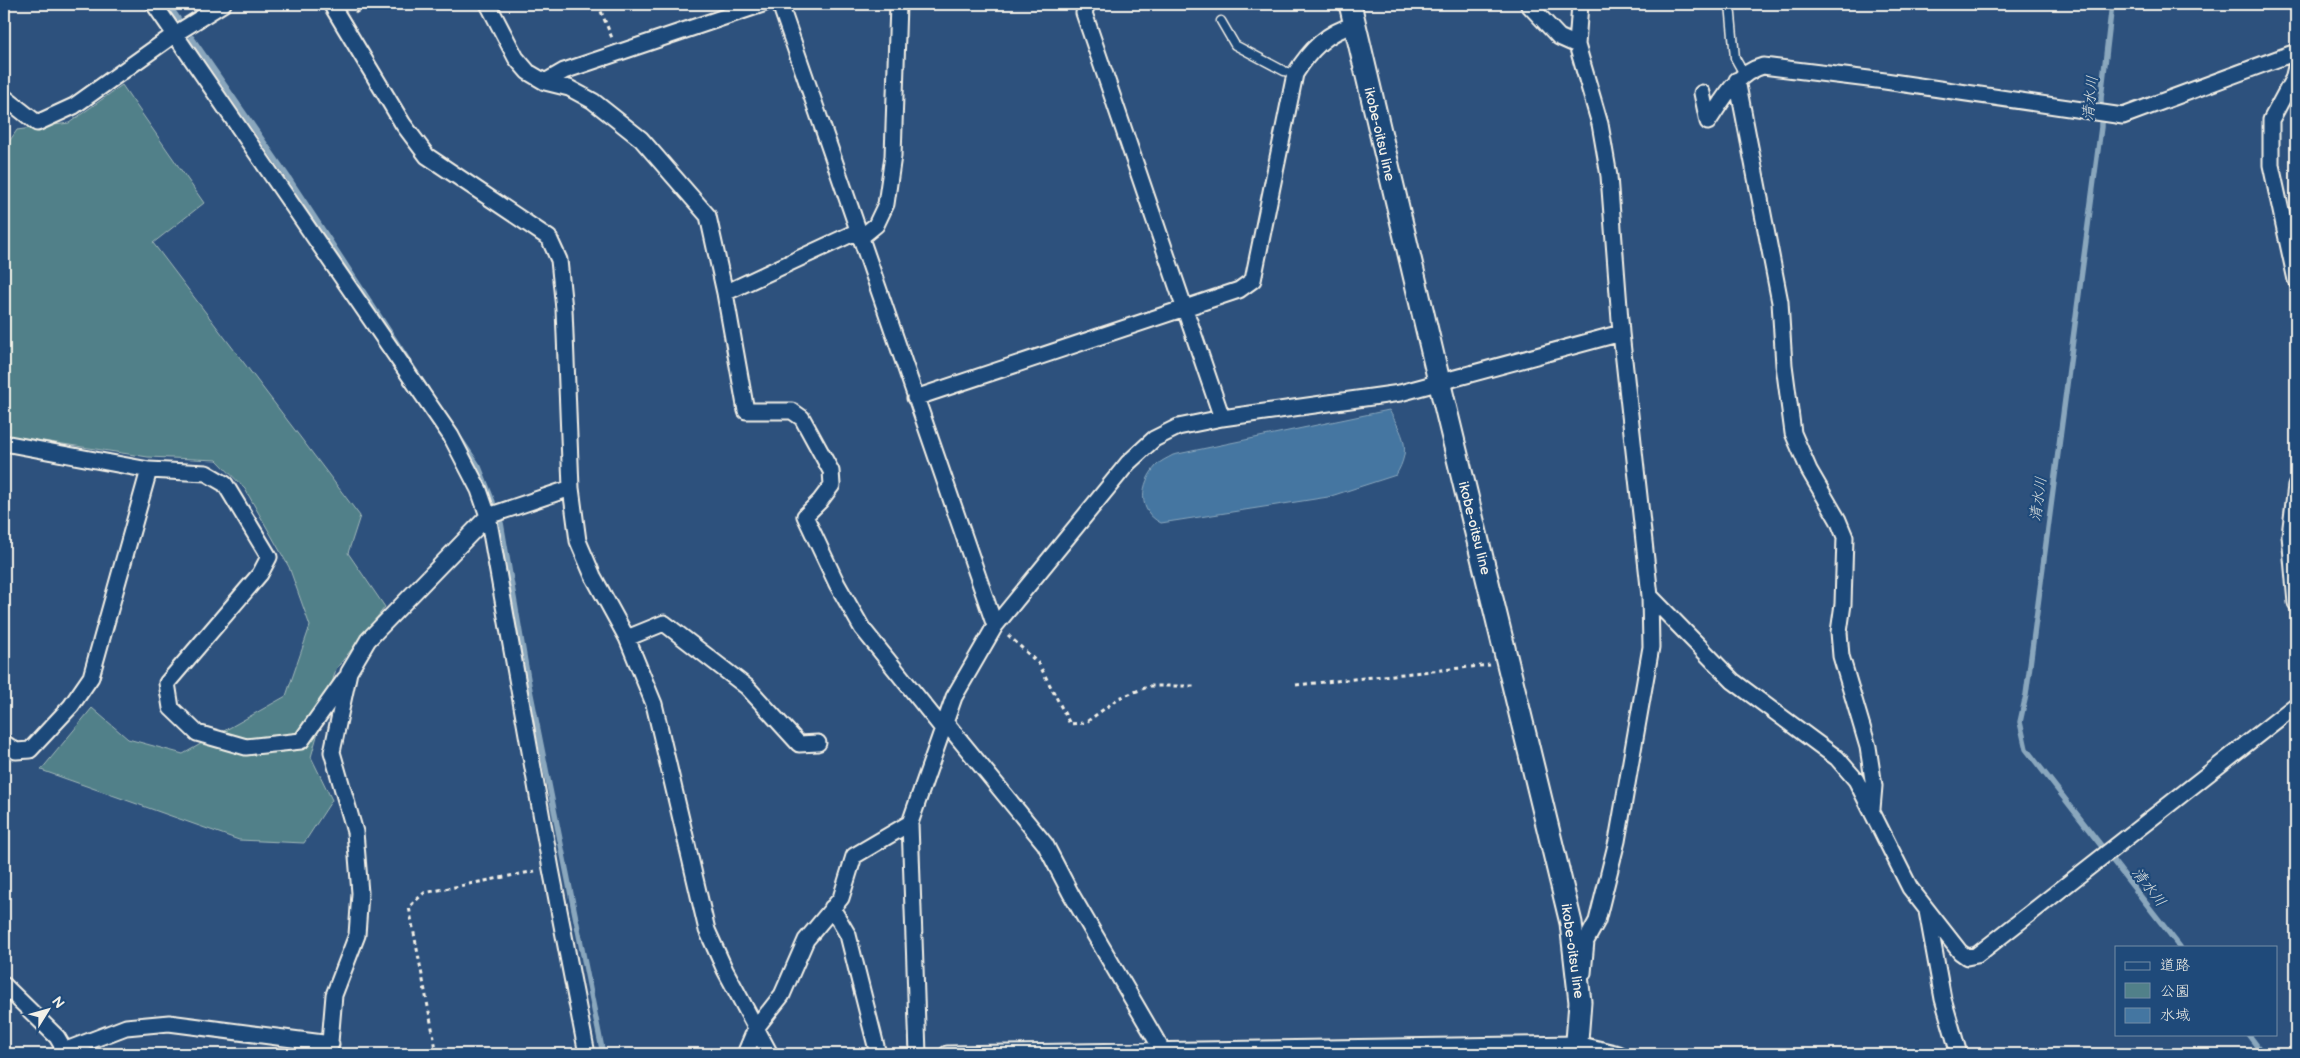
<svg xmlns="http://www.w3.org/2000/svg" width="2300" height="1058" viewBox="0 0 2300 1058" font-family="'Balsamiq Sans','Klee One',sans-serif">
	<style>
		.green { fill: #518089; stroke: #a2b8b8 }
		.water { fill: #4476a1; stroke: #8aa7bd }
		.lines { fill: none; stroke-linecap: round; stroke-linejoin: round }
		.stream { stroke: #8aa7bd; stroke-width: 5.5 }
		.lane-casing { stroke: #f4f1e8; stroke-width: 11 }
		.street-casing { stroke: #f4f1e8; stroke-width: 19 }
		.secondary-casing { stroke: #f4f1e8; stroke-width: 25 }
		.path { stroke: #f4f1e8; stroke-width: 3; stroke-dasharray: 4 4; stroke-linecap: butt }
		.lane { stroke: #1f4a7a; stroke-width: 8 }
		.street { stroke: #1f4a7a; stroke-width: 15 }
		.secondary { stroke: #1f4a7a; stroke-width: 21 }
		.labels { text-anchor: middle; stroke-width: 4.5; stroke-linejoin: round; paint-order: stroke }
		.street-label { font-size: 14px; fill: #f4f1e8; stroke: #1f4a7a }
		.water-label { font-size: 15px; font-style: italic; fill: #dadfdd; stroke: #1f4a7a }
	</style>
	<rect width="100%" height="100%" fill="#2d517d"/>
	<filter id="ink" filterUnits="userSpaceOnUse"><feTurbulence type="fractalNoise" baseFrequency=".02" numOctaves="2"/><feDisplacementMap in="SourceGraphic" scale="10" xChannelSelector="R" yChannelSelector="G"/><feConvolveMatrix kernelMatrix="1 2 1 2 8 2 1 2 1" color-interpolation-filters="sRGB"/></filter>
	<g filter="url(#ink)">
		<path class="green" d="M 122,85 L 204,203 L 153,243 L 360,516 L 348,553 L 385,607 L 336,669 L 311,757 L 332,800 L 304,843 L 239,840 L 41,770 L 92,708 L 128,739 L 183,754 L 286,696 L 310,626 L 289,567 L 245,489 L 217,460 L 148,457 L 4,435 L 4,149 L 17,130 L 69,123 Z"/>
		<path class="water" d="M 1389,410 C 1403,435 1412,448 1396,475 L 1328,497 L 1161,523 C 1137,511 1140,484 1156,466 C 1160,461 1168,458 1173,455 Z"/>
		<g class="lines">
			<path class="stream" d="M 168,4 L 179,20
				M 2112,4 L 2101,98 L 2101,127 L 2026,695 L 2020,722 L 2026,749 L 2180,947
				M 192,38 L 288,177 L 427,389
				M 457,434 L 479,467 L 493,502
				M 501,523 L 529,685 L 603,1054
				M 2248,1034 L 2263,1054"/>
			<defs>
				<path id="lane" d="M 1730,4 L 1735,58 L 1744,74
					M 1221,21 L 1235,45 L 1284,71 L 1295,74"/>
				<path id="street" d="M 154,4 L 451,436 L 479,490 L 488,516 L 551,869 L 587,1054
					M 331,4 L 403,124 L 427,156 L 549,238 L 559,260 L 564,309 L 571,488 L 578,541 L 593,576 L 627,638 L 654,704 L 707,930 L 725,970 L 770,1054
					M 488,4 L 516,58 L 528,72 L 545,82 L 569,88 L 593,101 L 641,139 L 708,216 L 725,293 L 746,411 L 792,411 L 802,418 L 831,471 L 832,485 L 820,501 L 805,516 L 837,584 L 862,628 L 944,730
					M 780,4 L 995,626
					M 1087,4 L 1084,13 L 1222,418
					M 1528,4 L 1559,37 L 1577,45
					M 1580,4 L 1577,45 L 1600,124 L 1609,176 L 1621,333 L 1650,596 L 1651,647 L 1617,841 L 1597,921 L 1586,941 L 1583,973
					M 2296,67 L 2293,79 L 2271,120 L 2271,165 L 2296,280
					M 1737,80 L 1780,302 L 1784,365 L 1793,433 L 1809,470 L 1838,520 L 1845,537 L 1843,604 L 1839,632 L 1841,656 L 1868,747 L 1874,786 L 1872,809
					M 545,82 L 564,71 L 763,4
					M 1702,93 L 1708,122 C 1723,100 1736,73 1763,66 L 1885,81 L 2123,116 L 2296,52
					M 4,97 L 37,123 L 74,106 L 175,34 L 223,4
					M 860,238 L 876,225 L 886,204 L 893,156 L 898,4
					M 725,293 L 858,231
					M 915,398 L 1239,290 L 1253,280 L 1295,74 C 1310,50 1327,32 1354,25
					M 4,443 L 149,470 L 91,677 L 71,706 L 30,750 L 16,751 L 4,743
					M 149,470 L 206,473 L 225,484 L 269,557 L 260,574 L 167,683 L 171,708 L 197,733 L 246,747 L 301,741 L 345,679
					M 2296,486 L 2290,535 L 2296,603
					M 1650,596 L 1733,681 L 1837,758 L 1856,780 L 1910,888 L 1960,952 L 1967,957 L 1977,955 L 2296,705
					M 627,638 L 664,623 L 747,687 L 799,744 L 818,743
					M 946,723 L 1045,844 L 1071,894 L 1162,1050 L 1162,1054
					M 910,823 L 918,1054
					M 832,908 L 848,935 L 878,1054
					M 1927,911 L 1943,999 L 1959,1054
					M 4,985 L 57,1037 L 67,1054
					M 66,1050 L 126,1027 L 169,1023 L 331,1044
					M 329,1054 L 334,995 L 357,935 L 360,893 L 355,832 L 332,752 L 349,672 L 368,640 L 488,516 L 571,488
					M 745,1054 L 756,1028 L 782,995 L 806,940 L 841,898 L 854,856 L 910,823 L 954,697 L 995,626 L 1128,463 L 1154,439 L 1178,427 L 1222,418 L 1400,393 L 1621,333
					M 947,1054 L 1577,1044 L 1619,1054"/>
				<path id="secondary" d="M 1350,4 L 1439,381 L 1571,923 L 1580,1002 L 1576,1054"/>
			</defs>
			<use href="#lane" class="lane-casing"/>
			<use href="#street" class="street-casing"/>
			<use href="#secondary" class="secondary-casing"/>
			<path class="path" d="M 598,4 L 612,38
				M 355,13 L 369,4
				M 1008,635 L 1039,664 L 1070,724 L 1085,723 L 1119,698 L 1150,686 L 1197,686
				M 1296,685 L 1490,665
				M 437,1054 L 409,907 L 424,893 L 535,871"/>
			<use href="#lane" class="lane"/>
			<use href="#street" class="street"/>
			<use href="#secondary" class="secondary"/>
		</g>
	</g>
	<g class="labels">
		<g class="street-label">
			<text transform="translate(1380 134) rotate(77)" y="5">ikobe-oitsu line</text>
			<text transform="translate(1475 528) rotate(76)" y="5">ikobe-oitsu line</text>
			<text transform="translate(1573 951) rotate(82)" y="5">ikobe-oitsu line</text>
		</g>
		<g class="water-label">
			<text transform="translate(2090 98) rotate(-84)" y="5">清水川</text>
			<text transform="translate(2038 499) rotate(-82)" y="5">清水川</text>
			<text transform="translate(2149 887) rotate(52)" y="5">清水川</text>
		</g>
	</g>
	<rect width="2300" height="1058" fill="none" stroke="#1f4a7a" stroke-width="20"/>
	<rect x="10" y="10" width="2280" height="1038" fill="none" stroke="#f4f1e8" stroke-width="2" filter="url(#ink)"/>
	<rect x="2115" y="946" width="162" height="90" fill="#1f4a7a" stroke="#748da6"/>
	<rect x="2125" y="962" width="25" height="8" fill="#1f4a7a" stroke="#748da6"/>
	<text x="2160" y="970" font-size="15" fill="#f4f1e8">道路</text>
	<rect x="2125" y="983" width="25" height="15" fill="#518089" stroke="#748da6"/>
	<text x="2160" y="996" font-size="15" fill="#f4f1e8">公園</text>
	<rect x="2125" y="1008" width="25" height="15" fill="#4476a1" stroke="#748da6"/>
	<text x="2160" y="1020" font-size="15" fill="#f4f1e8">水域</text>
	<g transform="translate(48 1010) rotate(53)" stroke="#1f4a7a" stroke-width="4" paint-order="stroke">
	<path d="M0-4L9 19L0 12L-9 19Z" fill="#f4f1e8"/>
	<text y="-8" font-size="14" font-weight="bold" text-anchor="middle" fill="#f4f1e8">N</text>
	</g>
</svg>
